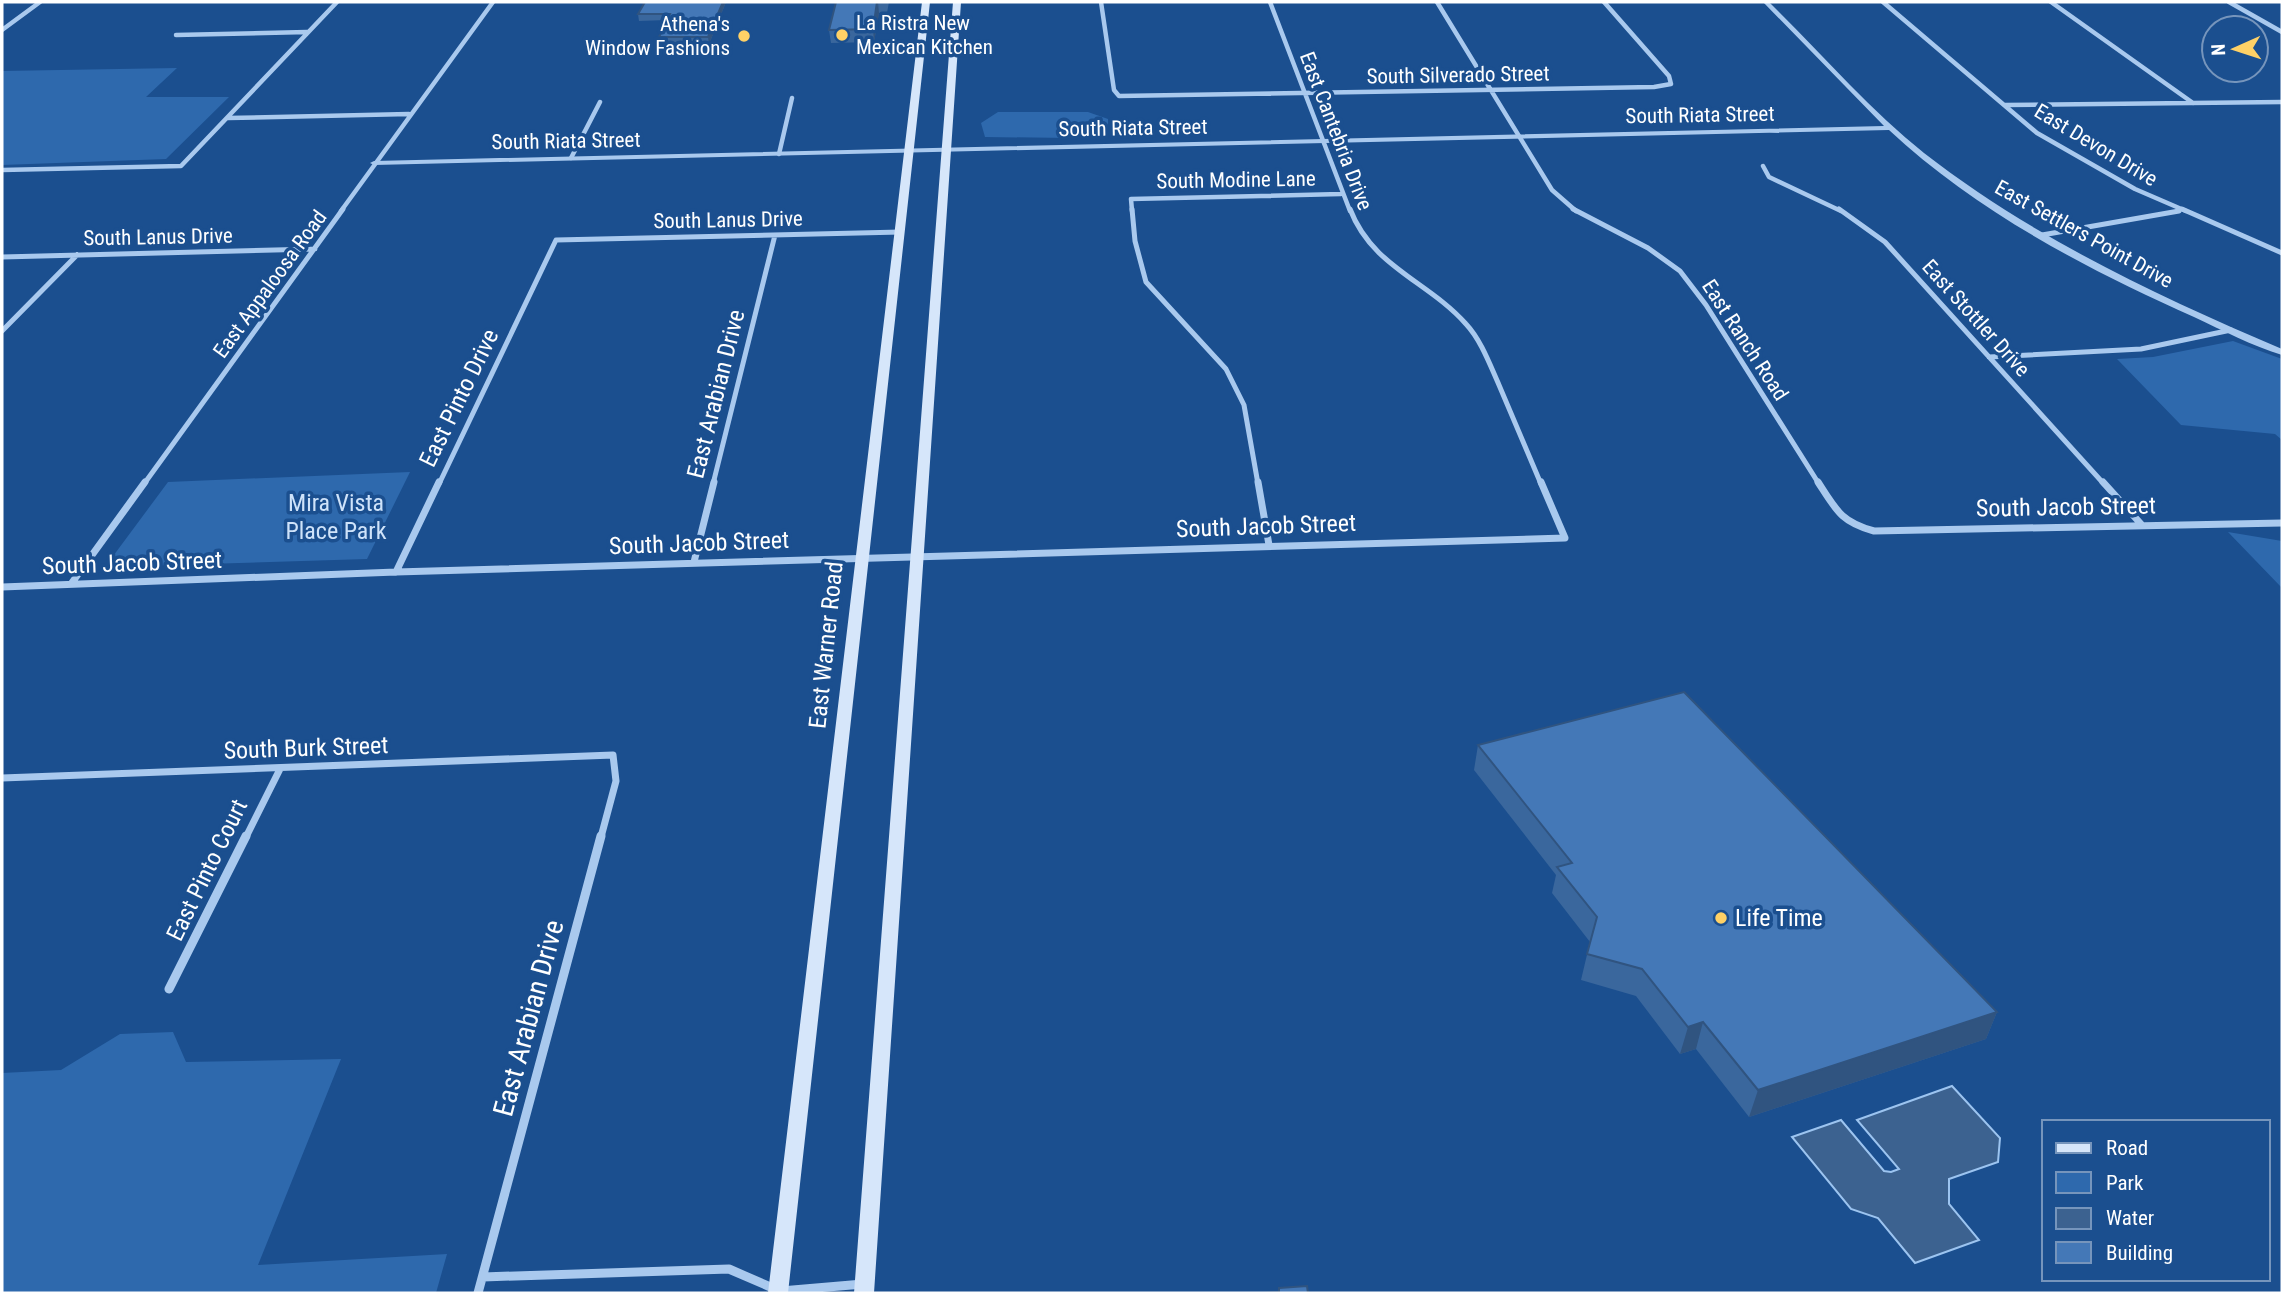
<svg xmlns="http://www.w3.org/2000/svg" width="2284" height="1295" viewBox="0 0 2284 1295" font-family="'Roboto Condensed',sans-serif">
	<style>
		.green { fill: #2e69ad }
		.water { fill: #3c6290; stroke: #9cc4f0; stroke-width: 2 }
		.lines { fill: none; stroke-linecap: round; stroke-linejoin: round }
		.minor-far3 { stroke: #a9c9ee; stroke-width: 4.5 }
		.minor-far2 { stroke: #a9c9ee; stroke-width: 5 }
		.minor-far1 { stroke: #a9c9ee; stroke-width: 7 }
		.minor { stroke: #a9c9ee; stroke-width: 9 }
		.tertiary { fill: #a9c9ee; fill-rule: evenodd }
		.secondary { fill: #d6e6fa; fill-rule: evenodd }
		.wall { fill: #3a679d }
		.shaded-wall { fill: #305480 }
		.building { fill: #4478b7; stroke: #305480; stroke-width: 2 }
		.poi-dot { fill: #ffd166; stroke: #1b4f8f; stroke-width: 2.5 }
		.labels { text-anchor: middle; stroke-width: 7; stroke-linejoin: round; paint-order: stroke }
		.far-poi-label { font-size: 21px; fill: #fff; stroke: #1b4f8f; text-anchor: start }
		.far-street-label { font-size: 21px; fill: #fff; stroke: #1b4f8f }
		.street-label { font-size: 24px; fill: #fff; stroke: #1b4f8f }
		.park-label { font-size: 24px; fill: #cfe3fa; stroke: #1b4f8f }
		.poi-label { font-size: 24px; fill: #fff; stroke: #1b4f8f; text-anchor: start }
		.near-street-label { font-size: 28px; fill: #fff; stroke: #1b4f8f }
	</style>
	<rect width="100%" height="100%" fill="#1b4f8f"/>
	<path class="green" d="M 177,68 L 146,97 L 229,97 L 166,159 L 2,165 L 2,71 Z
		M 998,112 L 1088,112 L 1108,119 L 1108,125 L 1070,138 L 985,137 L 981,123 Z
		M 2233,341 L 2282,359 L 2282,440 L 2275,434 L 2181,425 L 2117,359 L 2153,357 Z
		M 410,472 L 367,559 L 105,567 L 168,482 Z
		M 2228,532 L 2282,541 L 2282,588 Z
		M 173,1032 L 186,1062 L 341,1059 L 258,1265 L 447,1254 L 436,1293 L 2,1293 L 2,1073 L 61,1070 L 120,1034 Z"/>
	<path class="water" d="M 1952,1086 L 2000,1138 L 1998,1162 L 1949,1179 L 1949,1204 L 1979,1240 L 1915,1263 L 1878,1218 L 1851,1209 L 1792,1137 L 1841,1120 L 1884,1171 L 1891,1172 L 1899,1169 L 1857,1120 Z"/>
	<g class="lines">
		<path class="minor-far3" d="M 1101,2 L 1114,90 L 1119,96 L 1654,87 L 1671,84 L 1669,76 L 1604,2
			M 1270,2 L 1350,211
			M 1437,2 L 1552,190 L 1576,211
			M 1883,2 L 2037,133 L 2135,189 L 2186,211
			M 2051,2 L 2193,103
			M 2229,2 L 2282,32
			M 2,30 L 40,2
			M 176,35 L 307,32
			M 2004,105 L 2282,102
			M 228,118 L 409,114
			M 779,154 L 792,98
			M 571,158 L 600,102
			M 1763,166 L 1769,177 L 1841,211
			M 2,170 L 181,166 L 337,2
			M 341,211 L 493,2
			M 1132,211 L 1131,199 L 1341,194"/>
		<path class="minor-far2" d="M 1132,209 L 1135,241 L 1146,282 L 1226,369 L 1244,405 L 1258,484
			M 1350,209 C 1372,267 1428,281 1466,324 C 1481,340 1490,365 1499,385 C 1513,418 1527,451 1541,484
			M 1573,209 L 1648,248 L 1680,271 L 1706,305 L 1819,484
			M 1839,209 L 1885,242 L 2104,484
			M 2182,209 L 2282,253
			M 2042,235 L 2179,211
			M 2,257 L 315,249
			M 2,331 L 77,255
			M 1989,357 L 2141,349 L 2231,330
			M 144,484 L 343,209
			M 439,484 L 556,240 L 901,232
			M 713,484 L 775,235"/>
		<path class="minor-far1" d="M 1258,482 L 1269,545
			M 1818,482 C 1836,510 1841,522 1874,531 L 2282,523
			M 2103,482 L 2141,524
			M 694,562 L 714,482
			M 396,572 L 439,482
			M 71,584 L 145,482
			M 2,587 L 396,572 L 1565,538 L 1541,482
			M 2,778 L 613,755 L 616,781 L 601,837
			M 246,837 L 280,769"/>
		<path class="minor" d="M 169,989 L 246,836
			M 483,1277 L 729,1269 L 775,1289
			M 781,1291 L 863,1284
			M 478,1293 L 601,836"/>
		<path class="tertiary" d="M 1763,2 L 1769,2 C 1821,53 1869,109 1924,153 C 2032,237 2157,296 2282,349 L 2282,355 C 2252,346 2222,330 2194,317 C 2086,269 1976,211 1889,130 L 374,165 L 370,163 L 374,161 L 1884,126 Z"/>
		<path class="secondary" d="M 922,2 L 930,2 L 788,1293 L 768,1293 Z
			M 953,2 L 961,2 L 874,1293 L 854,1293 Z"/>
	</g>
	<path class="wall" d="M 645,2 L 726,2 L 709,44 L 660,44 L 659,37 L 667,20 L 639,21 L 638,14 Z
		M 836,2 L 889,2 L 887,13 L 879,13 L 874,42 L 831,43 L 829,30 Z
		M 1478,745 L 1997,1012 L 1986,1039 L 1749,1117 L 1696,1049 L 1680,1054 L 1636,996 L 1581,980 L 1590,942 L 1552,893 L 1556,875 L 1474,770 Z"/>
	<path class="shaded-wall" d="M 723,2 L 726,2 L 709,44 L 708,37 Z
		M 878,2 L 879,13 L 874,42 L 873,29 Z
		M 1997,1012 L 1986,1039 L 1749,1117 L 1758,1090 Z
		M 1703,1022 L 1696,1049 L 1680,1054 L 1688,1027 Z"/>
	<path class="building" d="M 645,2 L 723,2 L 708,37 L 659,37 L 670,14 L 638,14 Z
		M 836,2 L 877,2 L 873,29 L 829,30 Z
		M 1684,692 L 1997,1012 L 1758,1090 L 1703,1022 L 1688,1027 L 1642,969 L 1587,954 L 1597,917 L 1557,867 L 1572,863 L 1478,745 Z
		M 1307,1286 L 1308,1293 L 1262,1293 L 1279,1292 L 1279,1288 Z"/>
	<g class="poi-dot">
		<circle cx="842" cy="35" r="7"/>
		<circle cx="744" cy="36" r="7"/>
		<circle cx="1721" cy="918" r="7"/>
	</g>
	<g class="labels">
		<g class="far-poi-label">
			<text x="856" y="30">La Ristra New<tspan x="856" dy="24">Mexican Kitchen</tspan></text>
			<text x="730" y="31" text-anchor="end">Athena's<tspan x="730" dy="24">Window Fashions</tspan></text>
		</g>
		<g class="far-street-label">
			<text transform="translate(1458 75) rotate(-1)" y="7">South Silverado Street</text>
			<text transform="translate(1700 115) rotate(-1)" y="7">South Riata Street</text>
			<text transform="translate(1133 128) rotate(-1)" y="7">South Riata Street</text>
			<text transform="translate(1336 131) rotate(69)" y="7">East Cantebria Drive</text>
			<text transform="translate(566 141) rotate(-1)" y="7">South Riata Street</text>
			<text transform="translate(2096 145) rotate(31)" y="7">East Devon Drive</text>
			<text transform="translate(1236 180) rotate(-1)" y="7">South Modine Lane</text>
			<text transform="translate(728 220) rotate(-1)" y="7">South Lanus Drive</text>
			<text transform="translate(2084 234) rotate(29)" y="7">East Settlers Point Drive</text>
			<text transform="translate(158 237) rotate(-1)" y="7">South Lanus Drive</text>
			<text transform="translate(270 284) rotate(-54)" y="7">East Appaloosa Road</text>
			<text transform="translate(1976 318) rotate(48)" y="7">East Stottler Drive</text>
			<text transform="translate(1745 340) rotate(57)" y="7">East Ranch Road</text>
		</g>
		<g class="street-label">
			<text transform="translate(716 394) rotate(-76)" y="8">East Arabian Drive</text>
			<text transform="translate(459 398) rotate(-64)" y="8">East Pinto Drive</text>
			<text transform="translate(2066 507) rotate(-1)" y="8">South Jacob Street</text>
			<text transform="translate(1266 526) rotate(-2)" y="8">South Jacob Street</text>
			<text transform="translate(699 543) rotate(-2)" y="8">South Jacob Street</text>
			<text transform="translate(132 563) rotate(-2)" y="8">South Jacob Street</text>
			<text transform="translate(826 645) rotate(-84)" y="8">East Warner Road</text>
			<text transform="translate(306 748) rotate(-2)" y="8">South Burk Street</text>
			<text transform="translate(207 870) rotate(-64)" y="8">East Pinto Court</text>
		</g>
		<g class="park-label">
			<text x="336" y="511">Mira Vista<tspan x="336" dy="28">Place Park</tspan></text>
		</g>
		<g class="poi-label">
			<text x="1735" y="926">Life Time</text>
		</g>
		<g class="near-street-label">
			<text transform="translate(528 1018) rotate(-75)" y="10">East Arabian Drive</text>
		</g>
	</g>
	<rect width="2284" height="1295" fill="none" stroke="#ffffff" stroke-width="7"/>
	<rect x="2042" y="1120" width="228" height="161" fill="#1b4f8f" stroke="#7695bc" stroke-width="2"/>
	<rect x="2056" y="1143" width="35" height="10" fill="#d6e6fa" stroke="#7695bc" stroke-width="2"/>
	<text x="2106" y="1155" font-size="21" fill="#ffffff">Road</text>
	<rect x="2056" y="1172" width="35" height="21" fill="#2e69ad" stroke="#7695bc" stroke-width="2"/>
	<text x="2106" y="1190" font-size="21" fill="#ffffff">Park</text>
	<rect x="2056" y="1208" width="35" height="21" fill="#3c6290" stroke="#7695bc" stroke-width="2"/>
	<text x="2106" y="1225" font-size="21" fill="#ffffff">Water</text>
	<rect x="2056" y="1242" width="35" height="21" fill="#4478b7" stroke="#7695bc" stroke-width="2"/>
	<text x="2106" y="1260" font-size="21" fill="#ffffff">Building</text>
	<g transform="translate(2235 49) rotate(267)"><circle r="33" fill="#1b4f8f" stroke="#7695bc" stroke-width="2"/>
	<path d="M0-5L12 26L0 18L-12 26Z" fill="#ffd166"/>
	<text y="-10" font-size="19" font-weight="bold" text-anchor="middle" fill="#ffffff">N</text>
	</g>
</svg>
